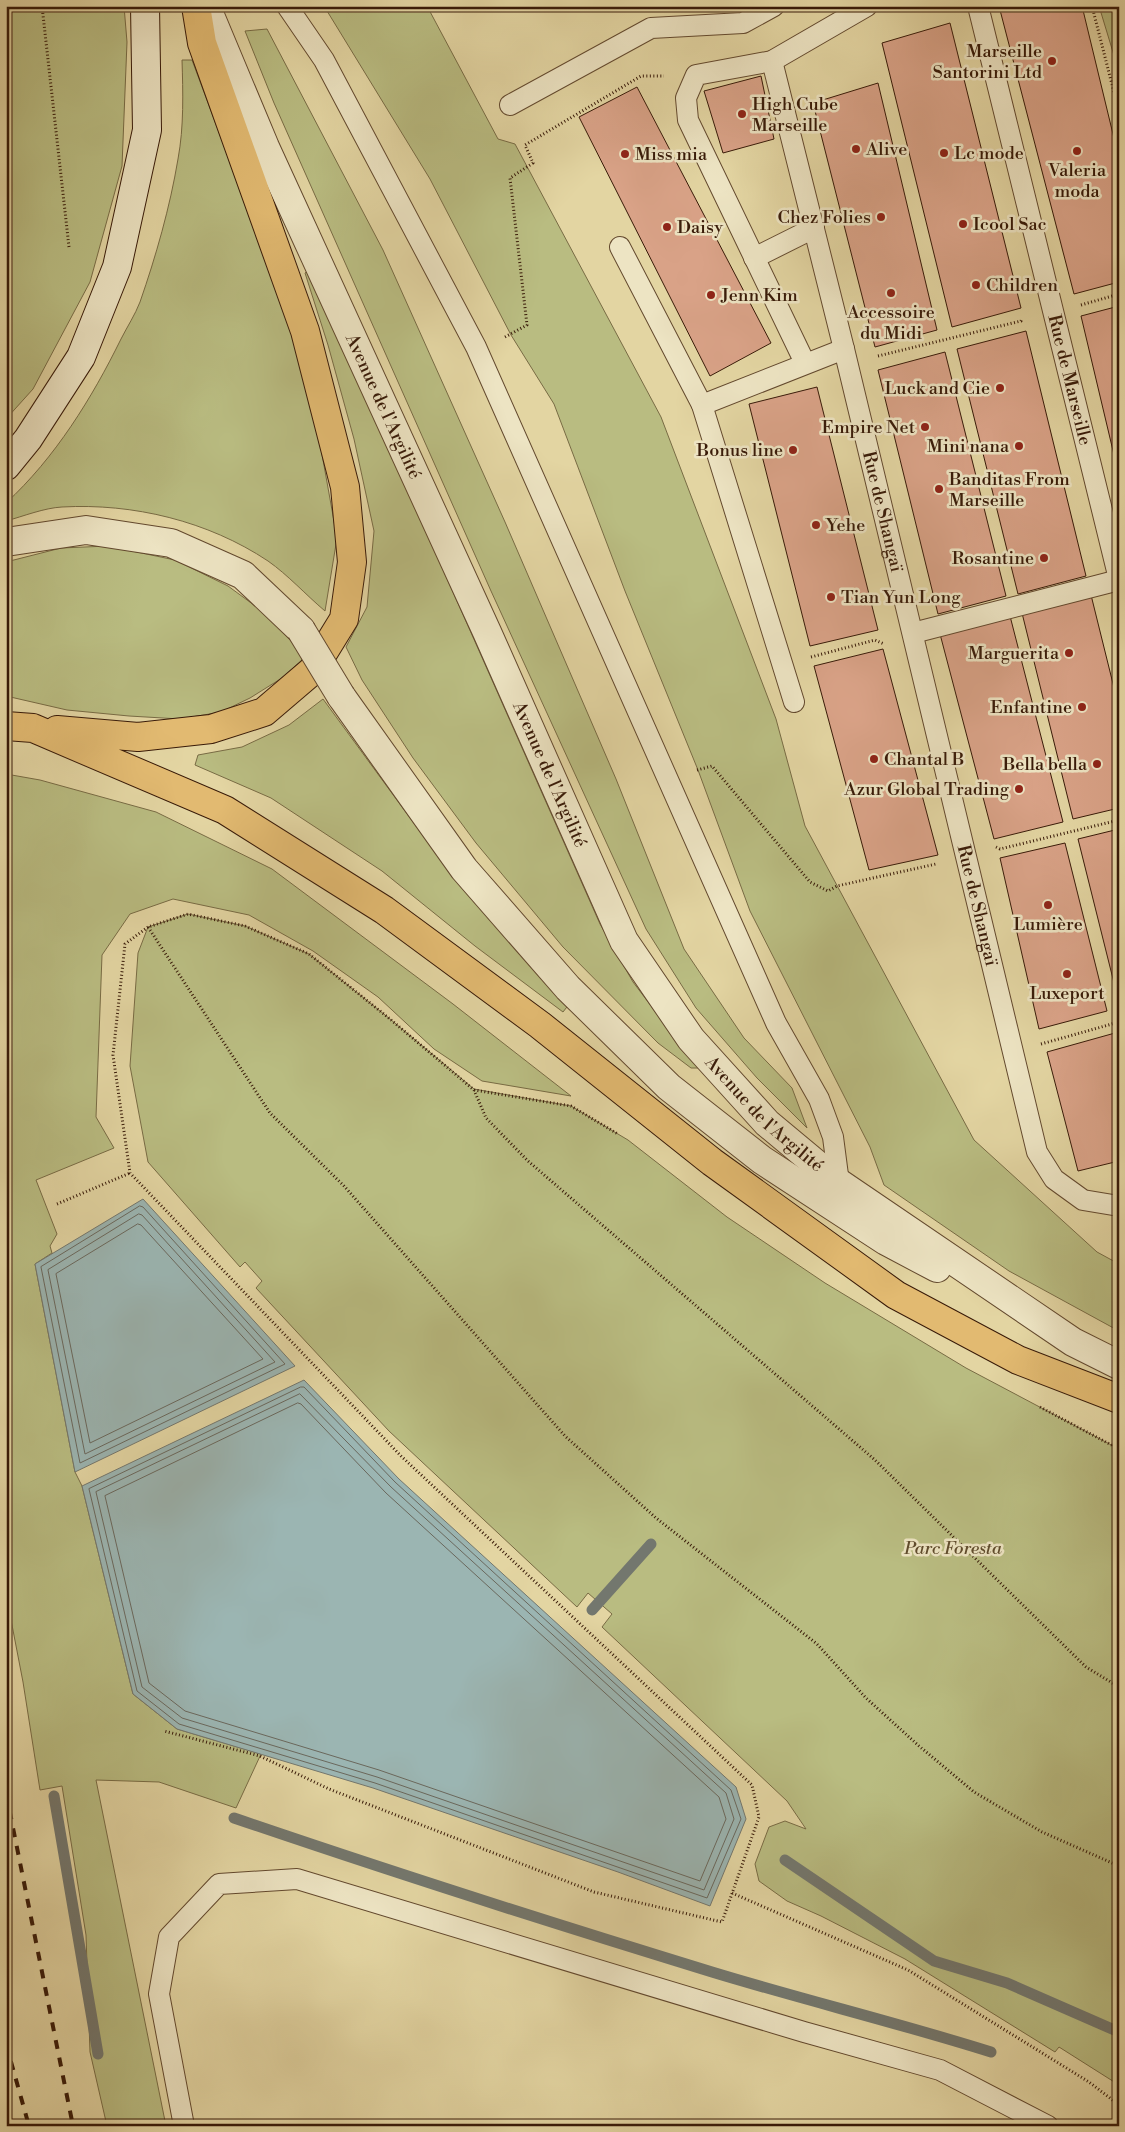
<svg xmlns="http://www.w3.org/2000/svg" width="1125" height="2132" viewBox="0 0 1125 2132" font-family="'Libre Bodoni',serif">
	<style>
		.green { fill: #b9bc81; stroke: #786b44 }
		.water { fill: #9bb5b2; stroke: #73776e }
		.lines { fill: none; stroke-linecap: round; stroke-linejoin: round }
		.shore { stroke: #6a685d; stroke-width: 1 }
		.stream { stroke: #73776e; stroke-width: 11 }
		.building { fill: #d9a287; stroke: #381a08 }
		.service-casing { stroke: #63492e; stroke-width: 22 }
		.tertiary-casing { stroke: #63492e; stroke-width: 30 }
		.secondary-casing { stroke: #381a08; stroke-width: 30 }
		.motorway-casing { stroke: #381a08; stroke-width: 30 }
		.path { stroke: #381a08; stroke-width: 3; stroke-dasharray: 1 2.5; stroke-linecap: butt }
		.service { stroke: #ede4c3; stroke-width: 20 }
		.tertiary { stroke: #ede4c3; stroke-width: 28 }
		.secondary { stroke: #ede4c3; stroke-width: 28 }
		.motorway { stroke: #e2ba71; stroke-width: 28 }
		.rail { stroke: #381a08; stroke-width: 4; stroke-dasharray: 9 9; stroke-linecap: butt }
		.tertiary-bridge-casing { stroke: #63492e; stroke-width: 30; stroke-linecap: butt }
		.tertiary-bridge { stroke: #ede4c3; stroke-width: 28 }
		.poi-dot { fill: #8f2418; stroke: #ede4c3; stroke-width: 2 }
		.labels { text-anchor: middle; stroke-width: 5; stroke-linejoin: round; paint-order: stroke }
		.poi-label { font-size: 18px; fill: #381a08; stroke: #ede4c3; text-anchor: start }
		.street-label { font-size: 18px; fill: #381a08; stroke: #ede4c3 }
		.park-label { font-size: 18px; font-style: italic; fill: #5f4b2c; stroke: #ede4c3 }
	</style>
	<rect width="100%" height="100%" fill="#e3d5a2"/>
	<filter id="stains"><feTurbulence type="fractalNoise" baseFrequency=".004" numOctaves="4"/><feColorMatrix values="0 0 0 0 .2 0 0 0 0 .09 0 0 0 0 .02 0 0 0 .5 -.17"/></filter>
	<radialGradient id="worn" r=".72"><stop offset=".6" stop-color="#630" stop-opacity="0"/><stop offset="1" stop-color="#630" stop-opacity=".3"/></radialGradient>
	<path class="green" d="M 6,6 L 124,6 L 127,42 L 122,166 L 90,282 L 33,389 L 6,419 Z
		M 324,6 L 427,6 L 498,139 L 515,144 L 661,417 L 776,719 L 805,826 L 974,1140 L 1097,1252 L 1119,1264 L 1119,1331 L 1009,1271 L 884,1185 L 870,1147 L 750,911 L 698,770 L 625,591 L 554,404 L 511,335 L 430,179 Z
		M 1099,6 L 1119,6 L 1119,72 Z
		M 267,29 L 383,250 L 505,522 L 616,779 L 684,949 L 744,1038 L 792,1088 L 807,1128 L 757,1078 L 696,1008 L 646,929 L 491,591 L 274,103 L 245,31 Z
		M 182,60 L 192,60 L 284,307 L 318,432 L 337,538 L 325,611 C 306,595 288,575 268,561 C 208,521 133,503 62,507 C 44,508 24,516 6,521 L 6,503 C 55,458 92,398 121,339 C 127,327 135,315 140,302 C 156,256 170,207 178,159 C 184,127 183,92 182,60 Z
		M 310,269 L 600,924 L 633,982 L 698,1068 L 691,1068 L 658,1043 L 563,947 L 476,843 L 413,758 L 362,680 L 346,647 L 367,607 L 374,531 L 354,439 L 328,345 L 305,273 Z
		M 108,546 L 175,560 L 228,586 L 258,608 L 291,641 L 303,659 L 282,678 L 250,698 L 221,712 L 180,719 L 129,716 L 67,710 L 6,696 L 6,562 L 61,548 Z
		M 323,699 L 435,852 L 513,945 L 570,1003 L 563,1012 L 475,946 L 382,871 L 271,798 L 195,765 L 198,755 L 242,747 L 289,725 Z
		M 6,774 L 40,780 L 156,812 L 272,869 L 453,1004 L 571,1096 L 482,1081 L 434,1049 L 378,997 L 313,951 L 249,915 L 173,899 L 130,914 L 102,955 L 96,1117 L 114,1148 L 36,1180 L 57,1234 L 50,1246 L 52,1253 L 35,1264 L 75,1472 L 82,1486 L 133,1694 L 177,1729 L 261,1754 L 236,1808 L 159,1782 L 96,1780 L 166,2126 L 107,2126 L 90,2052 L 86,1935 L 62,1786 L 40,1790 L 23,1682 L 6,1594 Z
		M 188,914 L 245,926 L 309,954 L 390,1019 L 474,1089 L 571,1106 L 628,1140 L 727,1217 L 825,1283 L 966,1368 L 1119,1449 L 1119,2085 L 1059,2047 L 1055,2052 L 905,1959 L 821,1916 L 787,1901 L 759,1881 L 755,1864 L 769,1827 L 785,1821 L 806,1829 L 787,1801 L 602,1627 L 612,1614 L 588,1593 L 577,1607 L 389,1431 L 256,1288 L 262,1281 L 245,1262 L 240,1267 L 148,1162 L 130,1066 L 138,953 L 148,927 Z"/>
	<path class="water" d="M 143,1199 L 295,1366 L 75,1472 L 35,1264 Z
		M 304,1380 L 399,1479 L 736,1787 L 746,1819 L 710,1906 L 618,1872 L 373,1788 L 177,1729 L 133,1694 L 82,1486 Z"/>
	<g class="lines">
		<path class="shore" d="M 140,1206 L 143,1207 L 285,1364 L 80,1463 L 41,1267 Z
			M 139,1214 L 142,1215 L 275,1362 L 85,1454 L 48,1270 Z
			M 138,1224 L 141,1225 L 263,1359 L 90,1443 L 56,1274 Z
			M 301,1387 L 304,1387 L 395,1482 L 731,1790 L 741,1819 L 707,1898 L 375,1783 L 179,1724 L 137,1691 L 89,1489 Z
			M 300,1394 L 391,1487 L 726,1793 L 734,1819 L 704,1890 L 377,1777 L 182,1718 L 142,1687 L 96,1492 Z
			M 298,1403 L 301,1404 L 386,1493 L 719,1797 L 726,1819 L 700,1881 L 379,1770 L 185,1711 L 149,1683 L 105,1496 Z"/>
		<path class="stream" d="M 592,1610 L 651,1544
			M 54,1796 L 98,2054
			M 234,1818 C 392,1872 552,1923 712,1972 C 804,2000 899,2023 991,2052
			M 785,1860 L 934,1961 L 1007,1983 L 1119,2032"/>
	</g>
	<path class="building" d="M 1014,6 L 1082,6 L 1119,159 L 1119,282 L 1074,294 L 1000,10 Z
		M 950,23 L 1021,308 L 952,327 L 882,43 Z
		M 761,76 L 774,139 L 723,153 L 704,91 Z
		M 878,83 L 937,330 L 875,347 L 813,103 Z
		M 637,87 L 771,343 L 710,376 L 579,117 Z
		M 1119,306 L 1119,476 L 1081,316 Z
		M 1026,331 L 1086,576 L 1018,594 L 957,349 Z
		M 945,352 L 1006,596 L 938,614 L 878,370 Z
		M 817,387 L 878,630 L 810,646 L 749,404 Z
		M 1091,595 L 1119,708 L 1119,808 L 1073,819 L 1022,613 Z
		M 1010,616 L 1063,822 L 994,839 L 940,634 Z
		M 883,649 L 938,855 L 869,870 L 814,666 Z
		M 1119,829 L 1119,1003 L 1078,839 Z
		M 1065,843 L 1107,1011 L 1039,1029 L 1000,858 Z
		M 1115,1033 L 1119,1047 L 1119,1161 L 1078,1171 L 1047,1052 Z"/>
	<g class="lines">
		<defs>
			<g id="service">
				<path d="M 287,6 L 324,60 L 476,347 L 776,1023 L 819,1099 L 833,1137 L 839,1183"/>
				<path id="s1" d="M 978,6 L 1119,579"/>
				<path id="s2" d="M 772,61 L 844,349 L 1037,1152 L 1054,1179 L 1083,1200 L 1119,1206"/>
				<path d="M 510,105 L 651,28 L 743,23 L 774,6"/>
				<path d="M 620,247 L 702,405 L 794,702"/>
				<path d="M 754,258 L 814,228"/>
				<path d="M 805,363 L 688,120 L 686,98 L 696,75 L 772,61 L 867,6"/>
				<path d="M 702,405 L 844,349"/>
				<path d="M 913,633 L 1119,580"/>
				<path d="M 184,2126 L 159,1994 L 169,1937 L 219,1884 L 297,1879 L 804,2032 L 940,2070 L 1048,2126"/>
			</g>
			<g id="tertiary">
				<path id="s3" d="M 206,6 L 265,147 L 487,632 L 624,941 L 691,1039 L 767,1123 L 839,1183 L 1073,1342 L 1119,1365"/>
				<path d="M 6,542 L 86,530 L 171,543 L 243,575 L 301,630"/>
				<path d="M 341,696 L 464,869 L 568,988 L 669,1087 L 762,1160 L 886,1241 L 937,1268"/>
			</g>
			<path id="secondary" d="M 6,466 L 28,439 L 81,357 L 117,267 L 147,130 L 145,6"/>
			<path id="motorway" d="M 6,726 L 33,728 L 225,810 L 384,910 L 540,1025 L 712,1162 L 896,1295 L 1018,1360 L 1119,1399
				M 57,730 L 138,737 L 211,729 L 264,712 L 312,671 L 344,619 L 352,562 L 345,487 L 305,331 L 202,43 L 196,6"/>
		</defs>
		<use href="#service" class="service-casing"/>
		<use href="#tertiary" class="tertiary-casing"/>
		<use href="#secondary" class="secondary-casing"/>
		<use href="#motorway" class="motorway-casing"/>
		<path class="path" d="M 42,6 L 69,247
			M 1092,6 L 1119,112
			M 1081,305 L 1119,294
			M 505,337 L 527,325 L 510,178 L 533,163 L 525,145 L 641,76 L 664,76
			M 878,356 L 1021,321 L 1022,318
			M 811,657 L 875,640 L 884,644
			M 697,770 L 712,766 L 810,882 L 828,891 L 837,886 L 936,864
			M 996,847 L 1000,849 L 1119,820
			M 148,927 L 125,944 L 113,1055 L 130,1173 L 401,1456 L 752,1785 L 759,1817 L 722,1922 L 594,1892 L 329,1789 L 260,1756 L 164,1731
			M 1041,1044 L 1119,1022
			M 474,1090 L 571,1106 L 618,1134
			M 57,1204 L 130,1173
			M 1040,1407 L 1119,1449
			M 1119,1687 L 1086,1667 L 875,1460 L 528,1161 L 486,1118 L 474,1090 L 390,1019 L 309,954 L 245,926 L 188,914 L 148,927 L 270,1113 L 344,1186 L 565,1436 L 656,1518 L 817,1644 L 866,1698 L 919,1746 L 974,1792 L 1042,1832 L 1119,1866
			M 732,1893 L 908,1970 L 1089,2082 L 1119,2105"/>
		<use href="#service" class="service"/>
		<use href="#tertiary" class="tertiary"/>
		<use href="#secondary" class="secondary"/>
		<use href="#motorway" class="motorway"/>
		<path class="rail" d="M 6,1793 L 73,2126
			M 6,2044 L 29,2126"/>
		<defs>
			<path id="tertiary-bridge" d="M 301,630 L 341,696"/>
		</defs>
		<use href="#tertiary-bridge" class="tertiary-bridge-casing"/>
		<use href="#tertiary-bridge" class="tertiary-bridge"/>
	</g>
	<g class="poi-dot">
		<circle cx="1052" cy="61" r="5"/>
		<circle cx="742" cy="114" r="5"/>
		<circle cx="856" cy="149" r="5"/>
		<circle cx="1077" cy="151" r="5"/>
		<circle cx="944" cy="153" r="5"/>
		<circle cx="625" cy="154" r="5"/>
		<circle cx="881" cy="217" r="5"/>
		<circle cx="963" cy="224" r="5"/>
		<circle cx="667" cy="227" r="5"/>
		<circle cx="976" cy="285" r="5"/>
		<circle cx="891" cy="293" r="5"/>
		<circle cx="711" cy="295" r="5"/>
		<circle cx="1000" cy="388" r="5"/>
		<circle cx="925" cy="427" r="5"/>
		<circle cx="1019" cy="446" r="5"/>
		<circle cx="793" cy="450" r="5"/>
		<circle cx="939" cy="489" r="5"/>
		<circle cx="816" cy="525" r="5"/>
		<circle cx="1044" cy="558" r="5"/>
		<circle cx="831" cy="597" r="5"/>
		<circle cx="1069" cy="653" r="5"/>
		<circle cx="1082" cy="707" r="5"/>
		<circle cx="874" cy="759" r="5"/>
		<circle cx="1097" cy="764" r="5"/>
		<circle cx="1019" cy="789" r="5"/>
		<circle cx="1048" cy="905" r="5"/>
		<circle cx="1067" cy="974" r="5"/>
	</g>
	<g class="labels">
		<g class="poi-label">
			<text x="1042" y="57" text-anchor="end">Marseille<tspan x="1042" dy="21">Santorini Ltd</tspan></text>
			<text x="752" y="110">High Cube<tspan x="752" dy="21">Marseille</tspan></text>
			<text x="866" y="155">Alive</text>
			<text x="954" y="159">Lc mode</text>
			<text x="635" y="160">Miss mia</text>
			<text x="1077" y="176" text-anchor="middle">Valeria<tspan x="1077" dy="21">moda</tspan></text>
			<text x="871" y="223" text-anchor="end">Chez Folies</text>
			<text x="973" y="230">Icool Sac</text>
			<text x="677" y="233">Daisy</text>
			<text x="986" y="291">Children</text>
			<text x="721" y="301">Jenn Kim</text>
			<text x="891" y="318" text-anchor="middle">Accessoire<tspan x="891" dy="21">du Midi</tspan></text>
			<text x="990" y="394" text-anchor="end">Luck and Cie</text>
			<text x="915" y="433" text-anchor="end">Empire Net</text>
			<text x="1009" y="452" text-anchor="end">Mini nana</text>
			<text x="783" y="456" text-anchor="end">Bonus line</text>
			<text x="949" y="485">Banditas From<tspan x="949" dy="21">Marseille</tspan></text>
			<text x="826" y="531">Yehe</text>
			<text x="1034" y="564" text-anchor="end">Rosantine</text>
			<text x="841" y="603">Tian Yun Long</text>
			<text x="1059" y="659" text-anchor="end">Marguerita</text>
			<text x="1072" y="713" text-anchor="end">Enfantine</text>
			<text x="884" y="765">Chantal B</text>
			<text x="1087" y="770" text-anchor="end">Bella bella</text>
			<text x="1009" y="795" text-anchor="end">Azur Global Trading</text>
			<text x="1048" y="930" text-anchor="middle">Lumière</text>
			<text x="1067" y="999" text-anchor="middle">Luxeport</text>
		</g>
		<g class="street-label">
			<text dy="6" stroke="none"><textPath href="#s1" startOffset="385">Rue de Marseille</textPath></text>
			<text dy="6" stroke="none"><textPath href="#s3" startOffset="438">Avenue de l'Argilité</textPath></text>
			<text dy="6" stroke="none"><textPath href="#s2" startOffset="464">Rue de Shangaï</textPath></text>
			<text dy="6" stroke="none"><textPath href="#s3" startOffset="842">Avenue de l'Argilité</textPath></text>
			<text dy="6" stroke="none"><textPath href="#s2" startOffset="869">Rue de Shangaï</textPath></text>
			<text dy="6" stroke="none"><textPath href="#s3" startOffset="1248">Avenue de l'Argilité</textPath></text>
		</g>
		<g class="park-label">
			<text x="953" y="1554">Parc Foresta</text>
		</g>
	</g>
	<rect width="1125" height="2132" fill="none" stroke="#e3d5a2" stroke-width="25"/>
	<rect x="8" y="8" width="1110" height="2117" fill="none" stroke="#381a08" stroke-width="2.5"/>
	<rect x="12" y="12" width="1100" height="2107" fill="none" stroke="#381a08"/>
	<rect width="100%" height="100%" filter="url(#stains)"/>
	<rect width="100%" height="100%" fill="url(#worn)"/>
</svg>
